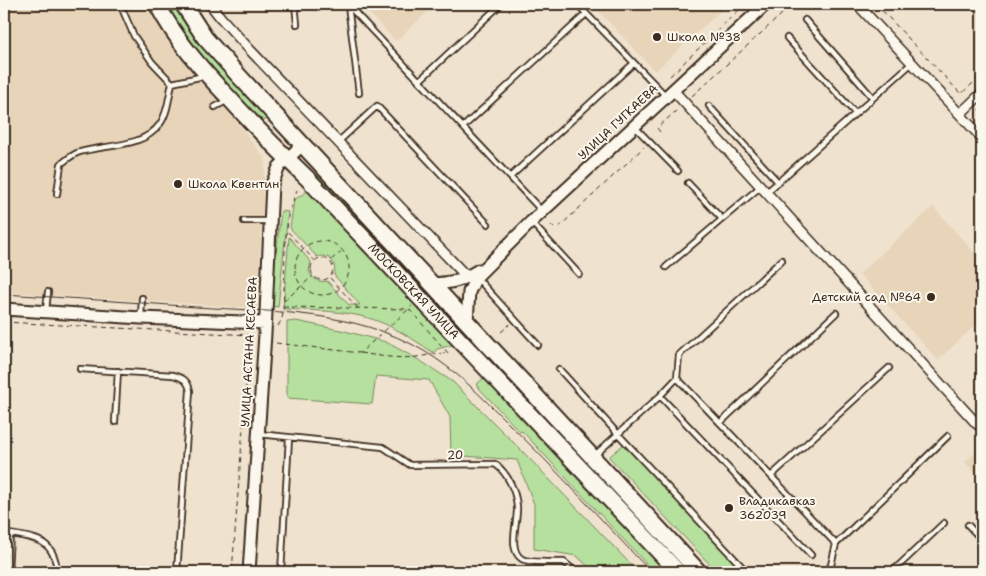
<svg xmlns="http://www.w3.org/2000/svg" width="986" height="576" viewBox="0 0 986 576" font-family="'Shantell Sans',sans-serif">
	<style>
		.built { fill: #e7d4b9 }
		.green { fill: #b5e09e; stroke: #78855e }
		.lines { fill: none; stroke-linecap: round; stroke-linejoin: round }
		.lane-casing { stroke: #3b2a1e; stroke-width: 8 }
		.street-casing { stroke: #3b2a1e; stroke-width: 12 }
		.secondary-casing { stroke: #3b2a1e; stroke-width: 15 }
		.highway-casing { stroke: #3b2a1e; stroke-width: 19 }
		.path { stroke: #3b2a1e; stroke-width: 1; stroke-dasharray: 5 4; stroke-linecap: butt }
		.lane { stroke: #fbf7ec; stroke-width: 4.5 }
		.street { stroke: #fbf7ec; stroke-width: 9 }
		.secondary { stroke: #fbf7ec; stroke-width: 11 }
		.highway { stroke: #fbf7ec; stroke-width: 15 }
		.tram { stroke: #3b2a1e; stroke-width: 1 }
		.poi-dot { fill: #3b2a1e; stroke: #fbf7ec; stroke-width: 2 }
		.labels { text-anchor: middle; stroke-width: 4; stroke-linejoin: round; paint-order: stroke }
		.poi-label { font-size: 12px; fill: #3b2a1e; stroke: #fbf7ec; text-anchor: start }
		.street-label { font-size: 12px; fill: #3b2a1e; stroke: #fbf7ec }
	</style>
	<rect width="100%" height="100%" fill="#efe2ce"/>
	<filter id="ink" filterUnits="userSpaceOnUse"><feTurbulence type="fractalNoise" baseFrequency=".02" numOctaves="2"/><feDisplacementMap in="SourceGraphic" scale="10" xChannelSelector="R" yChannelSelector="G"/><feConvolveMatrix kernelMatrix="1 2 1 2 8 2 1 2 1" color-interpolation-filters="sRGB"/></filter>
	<g filter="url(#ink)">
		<path class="built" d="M 4,4 L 146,4 L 265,159 L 257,308 L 4,292 Z
			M 360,4 L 436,4 L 396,41 Z
			M 592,4 L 728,4 L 655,71 Z
			M 933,207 L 982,261 L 982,319 L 938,360 L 859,274 Z
			M 982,447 L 982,481 L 965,462 Z"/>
		<path class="green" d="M 165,4 L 175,4 C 198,47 236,81 268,117 L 263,122 L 201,55 Z
			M 320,169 L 578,448 L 573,452 L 313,176 Z
			M 309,190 L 311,191 L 452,345 L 437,349 L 434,353 C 419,343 404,333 387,325 C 355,310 318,311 283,309 L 289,237 L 311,262 L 309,271 C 312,279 319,283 327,281 L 349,305 L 360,305 L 334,275 C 337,263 330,253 317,257 L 290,228 L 294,200 Z
			M 281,211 L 288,212 L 278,307 L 270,306 Z
			M 296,321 L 345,331 L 386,342 L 419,360 L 453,382 L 526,455 L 638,572 L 594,572 L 577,556 L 534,549 L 534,504 L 517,460 L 451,455 L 450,417 L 429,380 L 376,376 L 372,404 L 287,398 L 287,322 Z
			M 487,375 L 673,572 L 654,572 L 522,431 L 520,432 L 476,385 Z
			M 624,444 L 744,572 L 717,572 L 609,457 Z"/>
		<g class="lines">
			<defs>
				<path id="lane" d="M 120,4 L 134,36 L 152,62 L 172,83 L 204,76
					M 295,4 L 297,24
					M 347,4 L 541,210
					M 577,4 L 666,96
					M 348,5 L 359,93
					M 805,20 L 873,98 L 912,63
					M 787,38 L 855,113
					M 419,81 L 501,4
					M 709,106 L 778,182
					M 215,107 L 228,100
					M 463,127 L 586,14
					M 635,127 L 678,171
					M 338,142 L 377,106 L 488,224
					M 510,177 L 634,63
					M 688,183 L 722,219
					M 767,192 L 873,98
					M 57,194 L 61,164 C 66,160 72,155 77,153 C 102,144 143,149 160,124 C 168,113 169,96 172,83
					M 244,221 L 269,221
					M 532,223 L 579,274
					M 666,267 L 760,187
					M 477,278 L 538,345
					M 46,310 L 48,292
					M 141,317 L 142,298
					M 80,369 L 173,375 C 183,378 188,380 190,391 L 177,572
					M 559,369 L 618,434 L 660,396 L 811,555
					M 677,378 L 679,355 L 782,260
					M 660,396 L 677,378 L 836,544 L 948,436
					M 115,422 L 118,371
					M 720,423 L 836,313
					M 259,434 L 383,447 L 410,465 L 495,464 C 508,473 516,492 517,507 C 518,522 507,550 522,559 C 529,563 555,562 564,562 L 576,572
					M 594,456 L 618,434 L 747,572
					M 771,476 L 889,368
					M 968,525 L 982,540
					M 4,533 C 32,538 55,537 57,572
					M 8,572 L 10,534
					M 281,572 L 289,438
					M 827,572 L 831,565 L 836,544
					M 892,572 L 944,523"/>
				<path id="street" d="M 210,4 L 221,18 L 250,50 L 467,277
					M 857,4 L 982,138
					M 673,90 L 977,424 L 982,427
					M 960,114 L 982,93"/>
				<path id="secondary" d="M 431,284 C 452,283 461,281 479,270
					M 4,309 L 141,318 L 265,323
					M 467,321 L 469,292 L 476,277 L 531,222 L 766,4
					M 249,572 L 265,334 L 272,184 L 279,167 L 303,144"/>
				<g id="highway">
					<path id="s1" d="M 157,4 C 176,40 201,69 229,98 C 254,126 280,152 307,178 L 678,572"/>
					<path d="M 183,4 L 205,38 L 239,76 L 699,572"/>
				</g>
			</defs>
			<use href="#lane" class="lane-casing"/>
			<use href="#street" class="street-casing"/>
			<use href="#secondary" class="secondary-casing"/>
			<use href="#highway" class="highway-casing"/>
			<path class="path" d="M 876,4 L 961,94 L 982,75
				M 670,76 L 745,4
				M 692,96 L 793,4
				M 979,109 L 982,114
				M 660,132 L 657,128 L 676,111
				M 551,225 L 555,229 L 557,229 L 644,147
				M 288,232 L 314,260
				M295 268a27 27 0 1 1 54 0a27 27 0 1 1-54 0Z
				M311 269a11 11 0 1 1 22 0a11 11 0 1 1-22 0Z
				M 331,260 L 341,252
				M 330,278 L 358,308
				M 284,301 L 313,276
				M 283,307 L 409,309 L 449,354
				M 4,322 L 250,335 L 232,572
				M 278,326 L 282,319 L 283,312 C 286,272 281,227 297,190
				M 501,332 L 510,324
				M 276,343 L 360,353 L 412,306
				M 360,353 C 379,356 398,359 416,357 C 427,356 437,352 448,354"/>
			<use href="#lane" class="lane"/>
			<use href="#street" class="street"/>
			<use href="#secondary" class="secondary"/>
			<use href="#highway" class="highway"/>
			<path class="tram" d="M 4,294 C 68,298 132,302 196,307 C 274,312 355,310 424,351 C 456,370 481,396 507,422 C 557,470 603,522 651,572"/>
		</g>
	</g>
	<g class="poi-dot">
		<circle cx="657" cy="37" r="5"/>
		<circle cx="178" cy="184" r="5"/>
		<circle cx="931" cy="297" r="5"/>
		<circle cx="729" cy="508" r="5"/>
	</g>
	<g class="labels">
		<g class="poi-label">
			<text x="667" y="41">Школа №38</text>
			<text x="188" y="188">Школа Квентин</text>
			<text x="921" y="301" text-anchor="end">Детский сад №64</text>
			<text x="739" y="505">Владикавказ<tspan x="739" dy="14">362039</tspan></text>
		</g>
		<g class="street-label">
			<text transform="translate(618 122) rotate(-43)" y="4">УЛИЦА ГУГКАЕВА</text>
			<text dy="4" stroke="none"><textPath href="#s1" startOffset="386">МОСКОВСКАЯ УЛИЦА</textPath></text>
			<text transform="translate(249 352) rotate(-87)" y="4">УЛИЦА АСТАНА КЕСАЕВА</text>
			<text transform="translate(455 455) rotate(-2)" y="4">20</text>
		</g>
	</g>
	<rect width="986" height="576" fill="none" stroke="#fbf7ec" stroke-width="20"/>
	<rect x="10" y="10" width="966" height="556" fill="none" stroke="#3b2a1e" stroke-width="2" filter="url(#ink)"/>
</svg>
